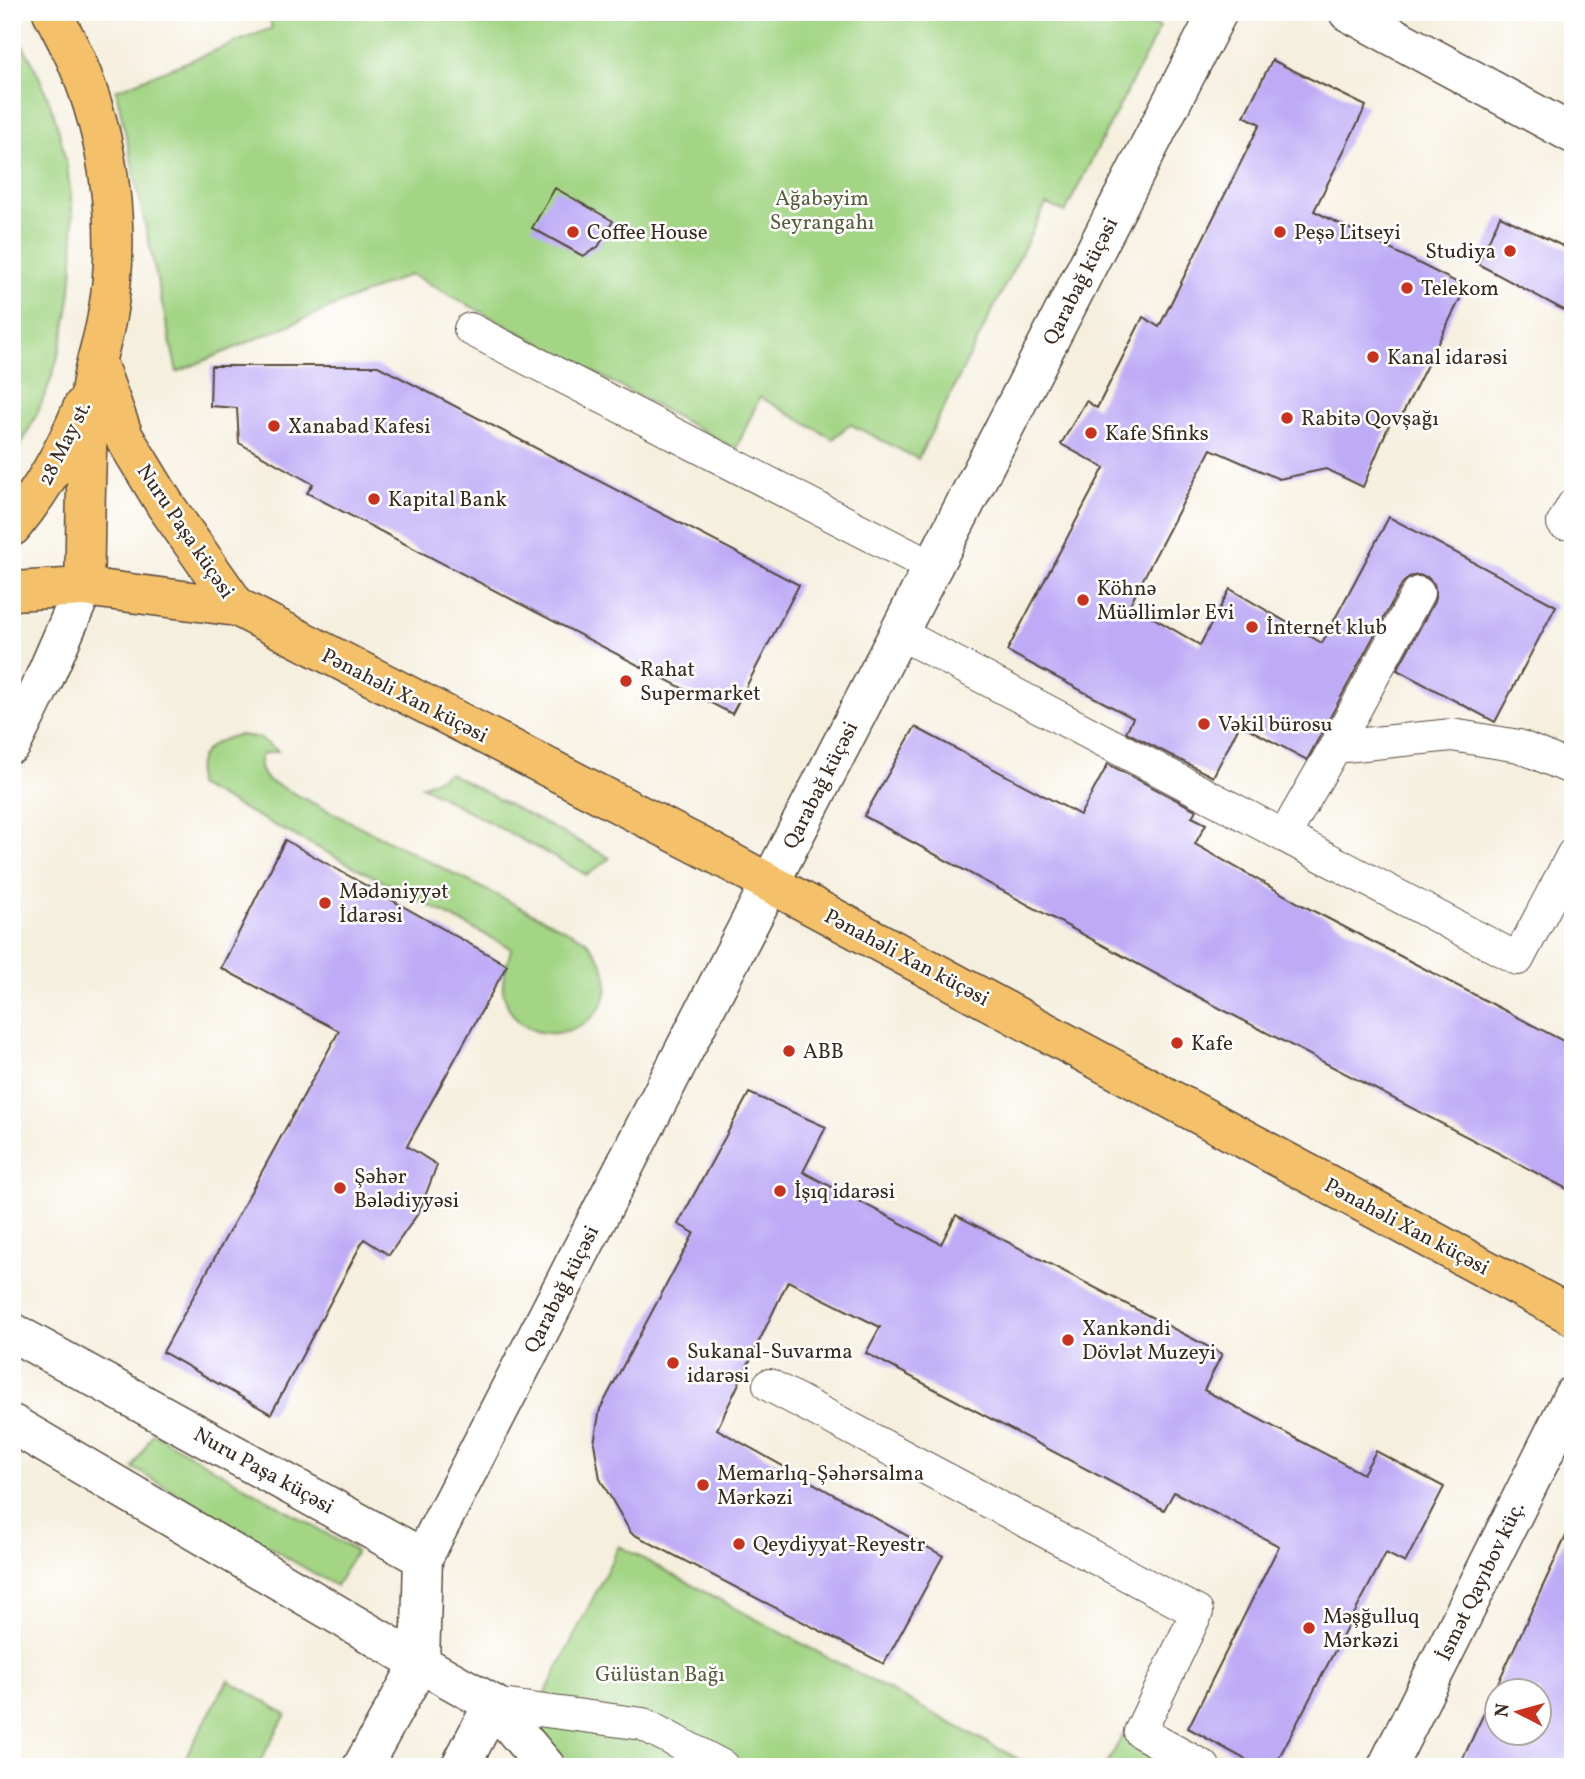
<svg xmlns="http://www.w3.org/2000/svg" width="1585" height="1779" viewBox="0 0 1585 1779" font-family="Vollkorn,serif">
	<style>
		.green { fill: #a3d585; stroke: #6f8052; stroke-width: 2 }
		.building { fill: #bdabf6; fill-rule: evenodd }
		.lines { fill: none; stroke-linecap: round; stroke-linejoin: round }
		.service-casing { stroke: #57483b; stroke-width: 34 }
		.minor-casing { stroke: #57483b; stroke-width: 41 }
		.tertiary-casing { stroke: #57483b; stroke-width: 41 }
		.primary-casing { stroke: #57483b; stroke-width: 41 }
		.service { stroke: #fff; stroke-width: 32 }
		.minor { stroke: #fff; stroke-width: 38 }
		.tertiary { stroke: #fff; stroke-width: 38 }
		.primary { stroke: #f4c16b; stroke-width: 38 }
		.poi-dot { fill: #c8321e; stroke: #fff; stroke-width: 2.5 }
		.labels { text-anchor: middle; stroke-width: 5; stroke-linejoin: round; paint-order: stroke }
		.park-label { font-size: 21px; fill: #5a5d3d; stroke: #fff }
		.poi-label { font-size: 21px; fill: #3b2a1e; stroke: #fff; text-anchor: start }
		.street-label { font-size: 21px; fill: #3b2a1e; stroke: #fff }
	</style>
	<rect width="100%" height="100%" fill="#fff"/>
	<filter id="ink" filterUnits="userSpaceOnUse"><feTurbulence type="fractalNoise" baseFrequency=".0143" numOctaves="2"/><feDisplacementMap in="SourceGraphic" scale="14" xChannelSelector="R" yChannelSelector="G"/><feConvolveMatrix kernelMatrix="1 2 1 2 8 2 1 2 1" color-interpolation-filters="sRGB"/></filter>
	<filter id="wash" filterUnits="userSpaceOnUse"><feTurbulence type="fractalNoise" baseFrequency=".00686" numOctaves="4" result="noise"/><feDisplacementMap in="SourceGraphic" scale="28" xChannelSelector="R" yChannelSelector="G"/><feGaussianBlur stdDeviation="1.57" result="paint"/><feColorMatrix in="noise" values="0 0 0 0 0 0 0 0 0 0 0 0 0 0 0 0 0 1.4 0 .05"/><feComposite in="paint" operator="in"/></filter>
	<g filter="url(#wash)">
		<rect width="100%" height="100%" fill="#f5efde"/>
		<path class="green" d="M 268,12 L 1131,12 L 1160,27 L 1065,212 L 1046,204 L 918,459 L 850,424 L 833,439 L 760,397 L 736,449 L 411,274 L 177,372 L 116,90 L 272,28 Z
			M 12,28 C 76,123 88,251 57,360 C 47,396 30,429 12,462 Z
			M 239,735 L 259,738 L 278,751 L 262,754 C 257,764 260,772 267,780 L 584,939 C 661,1017 519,1078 503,990 C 501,977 509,961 511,948 L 197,785 C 194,754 210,741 239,735 Z
			M 449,773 L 610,858 L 587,875 L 422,786 Z
			M 153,1433 L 356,1551 L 336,1586 L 133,1468 Z
			M 619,1546 L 1033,1767 L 573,1767 L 528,1728 Z
			M 228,1680 L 286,1714 L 257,1767 L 180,1767 Z
			M 1123,1735 L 1182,1767 L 1105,1767 Z"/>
		<g id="blocks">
			<path class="building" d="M 1272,60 L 1366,106 L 1314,211 L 1466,287 L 1398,423 L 1391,420 L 1363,487 L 1326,469 L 1279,479 L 1211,449 L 1130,604 L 1200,645 L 1230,589 L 1322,643 L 1389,517 L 1556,606 L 1495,722 L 1397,670 L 1434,602 L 1436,593 L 1434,584 L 1427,577 L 1418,575 L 1409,577 L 1402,584 L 1307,760 L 1240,724 L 1213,777 L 1126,732 L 1133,718 L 1007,651 L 1104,468 L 1061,444 L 1086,401 L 1097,408 L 1143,317 L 1159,327 L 1260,124 L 1244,116 Z
				M 555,188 L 613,221 L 598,247 L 583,256 L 532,228 Z
				M 1500,216 L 1573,251 L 1573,315 L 1478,264 Z
				M 211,366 L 378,366 L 799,585 L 732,714 L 307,493 L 313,484 L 239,443 L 237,408 L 210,406 Z
				M 915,727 L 1080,815 L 1108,764 L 1196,810 L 1192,817 L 1206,824 L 1195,844 L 1302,905 L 1573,1046 L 1573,1192 L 1206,1001 L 864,816 Z
				M 285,840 L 507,965 L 407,1146 L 437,1165 L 419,1212 L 389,1255 L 364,1239 L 271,1414 L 163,1352 L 339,1031 L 221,968 Z
				M 749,1093 L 826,1127 L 803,1172 L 941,1244 L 956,1215 L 1222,1354 L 1204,1390 L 1363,1474 L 1376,1451 L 1444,1487 L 1405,1563 L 1386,1553 L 1274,1767 L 1259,1767 L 1188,1728 L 1279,1546 L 1174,1492 L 1164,1510 L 866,1353 L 880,1327 L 788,1281 L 717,1429 L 943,1556 L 884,1664 L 631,1533 L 600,1479 L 594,1443 L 600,1409 L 694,1233 L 678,1224 Z
				M 1573,1521 L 1573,1767 L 1459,1767 ZM 1497,1691 L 1539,1691 L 1539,1733 L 1497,1733 Z"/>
		</g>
	</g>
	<g filter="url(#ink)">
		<use href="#blocks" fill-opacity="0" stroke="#57483b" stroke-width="2"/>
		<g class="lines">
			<defs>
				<path id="service" d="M 470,329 L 934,568
					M 1563,523 L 1573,505
					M 899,633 L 1518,959 L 1573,854
					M 1335,747 L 1418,593
					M 1284,836 L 1335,747 L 1452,735 L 1519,746 L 1573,769
					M 769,1385 L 1197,1612 L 1140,1732 L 1204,1767
					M 493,1704 L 643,1724 L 724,1767"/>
				<path id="minor" d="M 12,744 L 44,679 L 84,587
					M 12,1332 L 423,1558
					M 12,1424 L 420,1663 L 362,1767
					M 460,1767 L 493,1704
					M 546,1767 L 493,1704 L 420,1663 L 423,1558 L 1218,12
					M 1387,1767 L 1573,1395"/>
				<path id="tertiary" d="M 1348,12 L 1573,134"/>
				<path id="primary" d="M 52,12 C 60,28 69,44 76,60 C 110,139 122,232 107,316 C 103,342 92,368 90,395 C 85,459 86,523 84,587
					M 99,368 L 124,437 L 166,506 L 237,607
					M 12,527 C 43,490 65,450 83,406
					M 12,591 L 84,587 L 237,607 L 708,850 L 1573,1316"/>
			</defs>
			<use href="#service" class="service-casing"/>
			<use href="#minor" class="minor-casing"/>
			<use href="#tertiary" class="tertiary-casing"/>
			<use href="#primary" class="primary-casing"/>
			<use href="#service" class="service"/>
			<use href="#minor" class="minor"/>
			<use href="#tertiary" class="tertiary"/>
			<use href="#primary" class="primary"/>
		</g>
	</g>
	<g class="poi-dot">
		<circle cx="573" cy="232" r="7"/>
		<circle cx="1280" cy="232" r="7"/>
		<circle cx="1510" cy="251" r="7"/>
		<circle cx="1407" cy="288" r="7"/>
		<circle cx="1373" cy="357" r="7"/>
		<circle cx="1287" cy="418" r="7"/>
		<circle cx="274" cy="426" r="7"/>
		<circle cx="1091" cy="433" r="7"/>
		<circle cx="374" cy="499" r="7"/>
		<circle cx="1083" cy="600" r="7"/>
		<circle cx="1252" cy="627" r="7"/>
		<circle cx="626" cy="681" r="7"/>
		<circle cx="1204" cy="724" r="7"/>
		<circle cx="325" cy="903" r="7"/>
		<circle cx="1177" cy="1043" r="7"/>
		<circle cx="789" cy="1051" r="7"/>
		<circle cx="340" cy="1188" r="7"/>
		<circle cx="780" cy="1191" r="7"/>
		<circle cx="1068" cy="1340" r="7"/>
		<circle cx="673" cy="1363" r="7"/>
		<circle cx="703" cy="1485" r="7"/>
		<circle cx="739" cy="1544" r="7"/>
		<circle cx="1309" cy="1628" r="7"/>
	</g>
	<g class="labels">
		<g class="park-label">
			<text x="822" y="205">Ağabəyim<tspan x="822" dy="24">Seyrangahı</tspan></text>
			<text x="660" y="1681">Gülüstan Bağı</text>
		</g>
		<g class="poi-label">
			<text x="587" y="239">Coffee House</text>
			<text x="1294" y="239">Peşə Litseyi</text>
			<text x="1496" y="258" text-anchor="end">Studiya</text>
			<text x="1421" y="295">Telekom</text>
			<text x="1387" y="364">Kanal idarəsi</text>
			<text x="1301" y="425">Rabitə Qovşağı</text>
			<text x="288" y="433">Xanabad Kafesi</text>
			<text x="1105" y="440">Kafe Sfinks</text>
			<text x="388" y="506">Kapital Bank</text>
			<text x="1097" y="595">Köhnə<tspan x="1097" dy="24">Müəllimlər Evi</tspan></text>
			<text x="1266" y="634">İnternet klub</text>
			<text x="640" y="676">Rahat<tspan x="640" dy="24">Supermarket</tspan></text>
			<text x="1218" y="731">Vəkil bürosu</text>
			<text x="339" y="898">Mədəniyyət<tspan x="339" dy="24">İdarəsi</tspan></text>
			<text x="1191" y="1050">Kafe</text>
			<text x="803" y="1058">ABB</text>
			<text x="354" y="1183">Şəhər<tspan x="354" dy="24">Bələdiyyəsi</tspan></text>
			<text x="794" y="1198">İşıq idarəsi</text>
			<text x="1082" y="1335">Xankəndi<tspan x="1082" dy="24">Dövlət Muzeyi</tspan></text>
			<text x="687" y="1358">Sukanal-Suvarma<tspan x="687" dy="24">idarəsi</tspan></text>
			<text x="717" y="1480">Memarlıq-Şəhərsalma<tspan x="717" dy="24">Mərkəzi</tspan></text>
			<text x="753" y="1551">Qeydiyyat-Reyestr</text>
			<text x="1323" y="1623">Məşğulluq<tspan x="1323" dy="24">Mərkəzi</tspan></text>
		</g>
		<g class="street-label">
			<text transform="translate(1080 281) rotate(-63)" y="7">Qarabağ küçəsi</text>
			<text transform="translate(64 443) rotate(-63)" y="7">28 May st.</text>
			<text transform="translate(186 531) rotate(56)" y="7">Nuru Paşa küçəsi</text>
			<text transform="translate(405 695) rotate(27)" y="7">Pənahəli Xan küçəsi</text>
			<text transform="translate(820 785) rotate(-63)" y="7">Qarabağ küçəsi</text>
			<text transform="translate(907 957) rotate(28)" y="7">Pənahəli Xan küçəsi</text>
			<text transform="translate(1407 1226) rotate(28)" y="7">Pənahəli Xan küçəsi</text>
			<text transform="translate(561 1289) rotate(-63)" y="7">Qarabağ küçəsi</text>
			<text transform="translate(264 1470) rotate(29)" y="7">Nuru Paşa küçəsi</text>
			<text transform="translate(1480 1581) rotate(-64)" y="7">İsmət Qayıbov küç.</text>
		</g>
	</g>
	<rect width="1585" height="1779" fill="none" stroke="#fff" stroke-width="42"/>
	<g transform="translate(1518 1712) rotate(276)"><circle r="33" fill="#ffffff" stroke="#b1aaa5" stroke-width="2"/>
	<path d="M0-5L12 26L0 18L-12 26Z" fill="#c8321e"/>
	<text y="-10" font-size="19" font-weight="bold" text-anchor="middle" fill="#3b2a1e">N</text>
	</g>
</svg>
